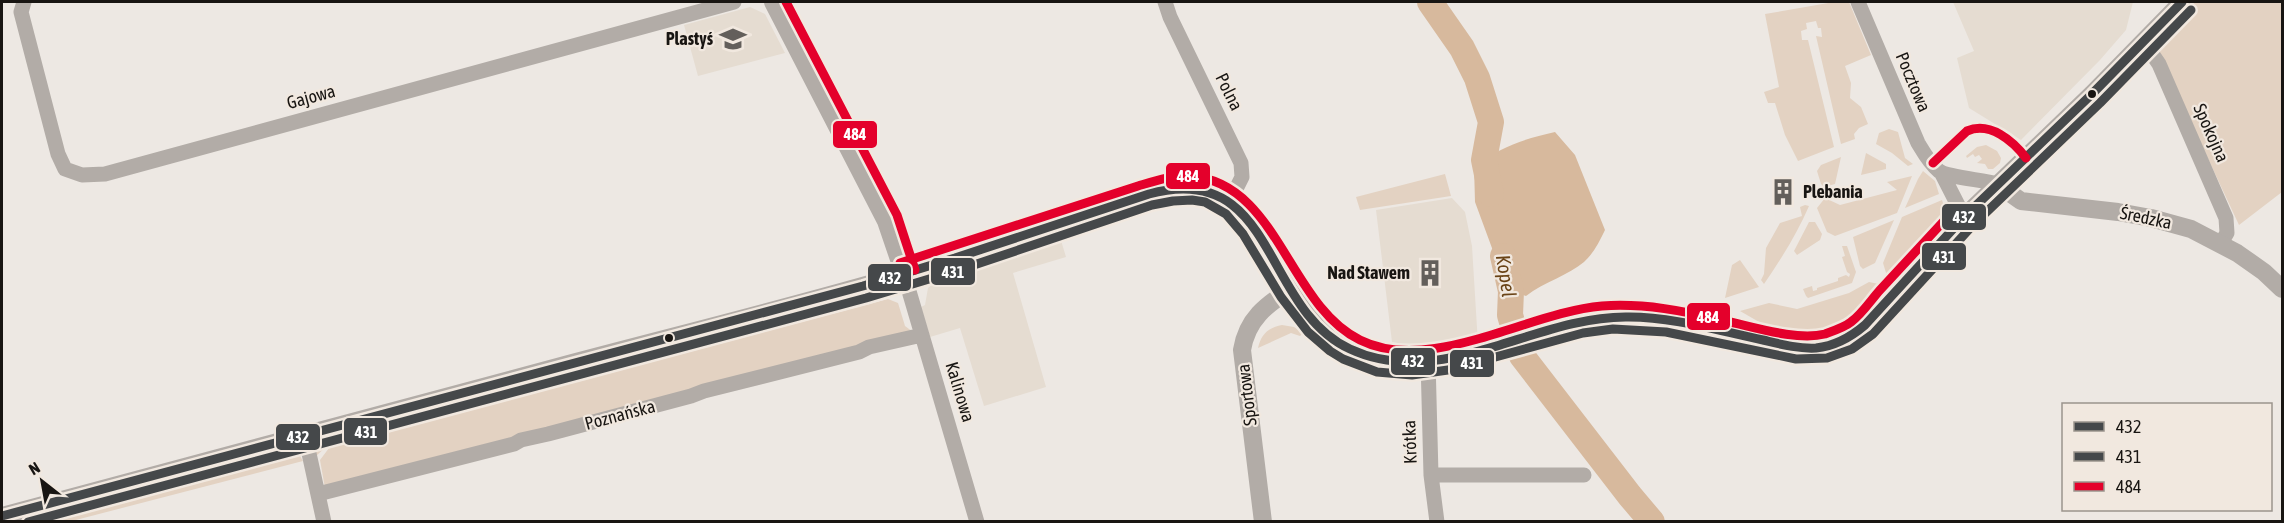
<svg xmlns="http://www.w3.org/2000/svg" width="2284" height="523" viewBox="0 0 2284 523" font-family="'Asap Condensed',sans-serif">
	<style>
		.built { fill: #e5dcd1 }
		.green { fill: #e3d2c2 }
		.water { fill: #d7b99d }
		.lines { fill: none; stroke-linecap: round; stroke-linejoin: round }
		.river { stroke: #d7b99d; stroke-width: 26 }
		.minor { stroke: #b2aca7; stroke-width: 15 }
		.tertiary { stroke: #b2aca7; stroke-width: 18 }
		.bus-1-casing { stroke: #f1e8df; stroke-width: 14 }
		.bus-2-casing { stroke: #f1e8df; stroke-width: 14 }
		.bus-3-casing { stroke: #f1e8df; stroke-width: 14 }
		.bus-1 { stroke: #45484a; stroke-width: 9 }
		.bus-2 { stroke: #45484a; stroke-width: 9 }
		.bus-3 { stroke: #e4002b; stroke-width: 9 }
		.bus-dot { fill: #181512; stroke: #f1e8df; stroke-width: 2 }
		.labels { text-anchor: middle; stroke-width: 4.5; stroke-linejoin: round; paint-order: stroke }
		.poi-label { font-size: 18px; font-weight: bold; fill: #181512; stroke: #f1e8df; text-anchor: end }
		.street-label { font-size: 18px; fill: #181512; stroke: #f1e8df }
		.water-label { font-size: 20px; font-style: italic; fill: #6a4316; stroke: #f1e8df }
		.line-badge { stroke: #f1e8df; stroke-width: 2 }
		.badge-label { font-size: 16px; text-anchor: middle; font-weight: bold; fill: #fff }
	</style>
	<rect width="100%" height="100%" fill="#ede8e3"/>
	<path class="built" d="M 1953,2 L 2133,2 L 2126,30 L 2100,60 L 2021,140 L 1969,108 L 1957,58 L 1974,51 Z
		M 750,7 L 765,14 L 785,53 L 698,76 L 684,25 Z
		M 1452,198 L 1465,212 L 1472,246 L 1478,344 L 1420,347 L 1392,342 L 1376,210 Z
		M 1060,237 L 1066,257 L 1013,273 L 1046,387 L 984,406 L 960,328 L 930,337 L 921,307 L 925,305 L 928,288 L 944,274 Z"/>
	<path class="green" d="M 1834,2 L 1849,2 L 1871,55 L 1845,66 L 1851,83 L 1850,98 L 1861,107 L 1868,124 L 1859,128 L 1854,134 L 1855,139 L 1841,144 L 1816,36 L 1822,37 L 1821,28 L 1818,28 L 1816,21 L 1806,23 L 1807,29 L 1801,31 L 1802,40 L 1808,40 L 1834,147 L 1798,161 L 1785,135 L 1775,103 L 1768,103 L 1764,92 L 1779,87 L 1765,14 Z
		M 2195,2 L 2282,2 L 2282,192 L 2239,225 L 2154,43 Z
		M 1889,129 L 1898,132 L 1905,158 L 1913,164 L 1908,166 L 1892,153 L 1876,144 L 1879,133 Z
		M 1986,145 L 1997,151 L 2001,158 L 2000,163 L 1993,169 L 1988,169 L 1985,164 L 1977,163 L 1982,159 L 1979,155 L 1975,157 L 1973,154 L 1967,158 L 1966,156 L 1977,147 Z
		M 1866,153 L 1886,164 L 1886,169 L 1861,175 Z
		M 1841,157 L 1835,184 L 1824,187 L 1821,184 L 1817,171 L 1821,165 Z
		M 1923,171 L 1935,181 L 1939,194 L 1905,208 L 1918,179 Z
		M 1445,174 L 1451,196 L 1360,210 L 1356,197 Z
		M 1912,176 L 1897,213 L 1835,236 L 1827,232 L 1817,208 L 1825,198 L 1840,205 L 1897,190 L 1887,182 Z
		M 1942,200 L 1947,216 L 1887,276 L 1883,263 L 1902,217 Z
		M 1805,205 L 1809,206 C 1797,234 1781,259 1764,284 L 1761,280 L 1764,274 L 1766,248 L 1780,223 L 1802,216 L 1800,207 Z
		M 1894,220 L 1875,263 L 1863,269 L 1860,266 L 1853,237 Z
		M 1809,222 L 1815,222 L 1822,234 L 1820,240 L 1797,255 L 1794,251 Z
		M 1842,246 L 1847,246 L 1856,272 L 1852,283 L 1808,298 L 1806,296 L 1803,289 L 1812,286 L 1813,291 L 1817,290 L 1817,288 L 1838,281 L 1838,278 L 1846,275 L 1849,277 L 1850,274 L 1847,272 L 1842,257 L 1845,256 Z
		M 1740,260 L 1759,287 L 1725,298 L 1732,265 Z
		M 1869,282 L 1879,284 C 1876,289 1874,295 1871,301 C 1851,335 1808,344 1773,329 C 1762,324 1751,317 1740,311 L 1769,303 L 1797,309 L 1849,293 Z
		M 892,286 L 903,292 L 837,309 L 836,305 L 854,295 Z
		M 888,299 L 898,303 L 905,326 L 913,332 L 325,488 L 320,460 L 329,448 Z
		M 1282,325 L 1294,327 L 1303,333 L 1300,336 L 1291,333 L 1258,348 C 1261,335 1267,328 1282,325 Z
		M 736,326 L 737,332 L 735,336 L 328,445 L 315,457 L 317,447 L 323,438 Z
		M 286,447 L 297,451 L 303,461 L 72,521 L 31,522 L 39,513 Z"/>
	<path class="water" d="M 1555,132 L 1575,155 L 1605,230 C 1599,242 1594,253 1584,262 C 1569,275 1544,282 1526,296 L 1511,291 L 1506,286 L 1475,202 L 1474,166 C 1502,147 1523,139 1555,132 Z"/>
	<g class="lines">
		<path class="river" d="M 1430,2 L 1462,48 L 1477,78 L 1491,122 L 1484,160 L 1491,194
			M 1503,256 L 1511,291 L 1510,315 L 1522,356 L 1630,496 L 1652,522"/>
		<path class="minor" d="M 24,2 L 21,12 L 58,154 L 65,169 L 82,175 L 105,174 L 734,2
			M 1165,2 L 1170,17 L 1241,163 L 1242,177 L 1230,201
			M 1858,2 L 1918,143 C 1924,153 1930,164 1939,171 C 1947,177 1983,180 1997,184
			M 2144,42 L 2159,64 L 2226,218 L 2227,233 L 2221,243
			M 1941,172 L 1964,217
			M 904,274 L 977,522
			M 1428,360 L 1431,475 L 1437,522
			M 305,435 L 324,522
			M 1431,475 L 1584,475
			M 318,494 L 514,444 L 521,440 L 548,434 L 691,396 L 704,391 L 859,352 L 869,347 L 922,335"/>
		<path class="tertiary" d="M 773,2 L 886,221 L 904,274
			M 1997,184 L 2021,201 L 2118,212 L 2151,218 L 2191,229 L 2237,253 L 2264,272 L 2282,289
			M 2,516 C 190,466 377,415 565,365 C 678,335 792,307 905,274 C 972,254 1038,230 1106,208 C 1133,200 1164,185 1193,188 C 1239,191 1256,232 1277,267 C 1295,297 1316,331 1349,349 C 1428,392 1530,321 1612,317 C 1659,314 1714,331 1761,340 C 1777,343 1794,348 1810,348 C 1831,348 1850,339 1865,325 L 1964,217 L 2092,94 L 2182,2
			M 1263,522 L 1242,350 C 1247,319 1266,305 1291,289"/>
		<defs>
			<path id="bus-1" d="M 2,516 L 863,286 L 955,258 L 1149,194 C 1277,160 1261,308 1350,349 C 1442,392 1535,315 1629,317 C 1674,317 1719,331 1763,340 C 1780,344 1798,349 1816,348 C 1835,346 1851,337 1865,325 L 1964,217 L 2092,94 L 2182,2"/>
			<path id="bus-2" d="M 28,522 L 866,298 L 959,270 L 1152,205 L 1173,201 L 1192,200 L 1205,202 L 1226,214 L 1243,234 L 1281,297 L 1308,332 L 1330,351 L 1343,359 L 1377,372 L 1412,375 L 1448,370 L 1583,333 L 1613,329 L 1666,332 L 1796,359 L 1827,358 L 1852,349 L 1873,334 L 1973,225 L 2100,103 L 2191,10"/>
			<path id="bus-3" d="M 786,2 L 897,215 L 915,270
				M 1933,163 L 1967,131 C 1990,121 2013,141 2026,158
				M 900,263 L 1138,186 C 1155,181 1173,175 1190,176 C 1278,182 1288,305 1360,340 C 1430,375 1529,312 1602,306 C 1644,303 1685,311 1726,321 C 1754,327 1797,341 1825,334 C 1833,331 1845,327 1851,322 C 1862,314 1871,300 1880,290 C 1905,263 1930,236 1955,209"/>
		</defs>
		<use href="#bus-1" class="bus-1-casing"/>
		<use href="#bus-2" class="bus-2-casing"/>
		<use href="#bus-3" class="bus-3-casing"/>
		<use href="#bus-1" class="bus-1"/>
		<use href="#bus-2" class="bus-2"/>
		<use href="#bus-3" class="bus-3"/>
	</g>
	<defs>
		<symbol id="school-bare" viewBox="-9 -9 18 18"><path d="M0-5L7-2L0 1L-7-2ZM-4 1L0 2.5L4 1V4Q0 6-4 4Z" fill="#635f5b" stroke="#f1e8df" stroke-width="2.5" paint-order="stroke"/></symbol>
		<symbol id="building-bare" viewBox="-9 -9 18 18"><path d="M-4-6H4V6H1V3H-1V6H-4ZM-2.5-4.3h1.7v1.8h-1.7ZM.8-4.3h1.7v1.8H.8ZM-2.5-1h1.7V.8h-1.7ZM.8-1h1.7V.8H.8Z" fill="#635f5b" stroke="#f1e8df" stroke-width="2.5" paint-order="stroke"/></symbol>
	</defs>
	<g fill-rule="evenodd">
		<use href="#school-bare" x="714" y="20" width="38" height="38"/>
		<use href="#building-bare" x="1764" y="173" width="38" height="38"/>
		<use href="#building-bare" x="1411" y="254" width="38" height="38"/>
	</g>
	<g class="bus-dot">
		<circle cx="2092" cy="94" r="5"/>
		<circle cx="669" cy="338" r="5"/>
	</g>
	<g class="labels">
		<g class="poi-label">
			<text x="713" y="45">Plastyś</text>
			<text x="1803" y="198" text-anchor="start">Plebania</text>
			<text x="1410" y="279">Nad Stawem</text>
		</g>
		<g class="street-label">
			<text transform="translate(1913 82) rotate(67)" y="6">Pocztowa</text>
			<text transform="translate(1229 92) rotate(64)" y="6">Polna</text>
			<text transform="translate(311 97) rotate(-15)" y="6">Gajowa</text>
			<text transform="translate(2211 133) rotate(66)" y="6">Spokojna</text>
			<text transform="translate(2146 218) rotate(12)" y="6">Średzka</text>
			<text transform="translate(960 392) rotate(73)" y="6">Kalinowa</text>
			<text transform="translate(1247 395) rotate(-97)" y="6">Sportowa</text>
			<text transform="translate(620 415) rotate(-15)" y="6">Poznańska</text>
			<text transform="translate(1410 442) rotate(-92)" y="6">Krótka</text>
		</g>
		<g class="water-label">
			<text transform="translate(1506 276) rotate(81)" y="7">Kopel</text>
		</g>
	</g>
	<g class="line-badge">
		<rect x="832" y="120" width="46" height="29" rx="6" fill="#e4002b"/>
		<rect x="1165" y="162" width="46" height="28" rx="6" fill="#e4002b"/>
		<rect x="1941" y="203" width="46" height="28" rx="6" fill="#45484a"/>
		<rect x="1921" y="242" width="46" height="29" rx="6" fill="#45484a"/>
		<rect x="930" y="257" width="46" height="29" rx="6" fill="#45484a"/>
		<rect x="867" y="263" width="45" height="29" rx="6" fill="#45484a"/>
		<rect x="1686" y="302" width="45" height="29" rx="6" fill="#e4002b"/>
		<rect x="1390" y="347" width="46" height="29" rx="6" fill="#45484a"/>
		<rect x="1449" y="349" width="46" height="29" rx="6" fill="#45484a"/>
		<rect x="343" y="417" width="45" height="29" rx="6" fill="#45484a"/>
		<rect x="275" y="423" width="46" height="28" rx="6" fill="#45484a"/>
	</g>
	<g class="badge-label">
		<text x="855" y="140">484</text>
		<text x="1188" y="182">484</text>
		<text x="1964" y="223">432</text>
		<text x="1944" y="263">431</text>
		<text x="953" y="278">431</text>
		<text x="890" y="284">432</text>
		<text x="1708" y="323">484</text>
		<text x="1413" y="367">432</text>
		<text x="1472" y="369">431</text>
		<text x="366" y="438">431</text>
		<text x="298" y="443">432</text>
	</g>
	<rect width="2284" height="523" fill="none" stroke="#181512" stroke-width="6"/>
	<rect x="2062" y="403" width="210" height="108" fill="#f1e8df" stroke="#9a948d" stroke-width="1.5"/>
	<rect x="2074" y="422" width="30" height="9" fill="#45484a" stroke="#9a948d" stroke-width="1.5"/>
	<text x="2116" y="433" font-size="18" fill="#181512">432</text>
	<rect x="2074" y="452" width="30" height="9" fill="#45484a" stroke="#9a948d" stroke-width="1.5"/>
	<text x="2116" y="463" font-size="18" fill="#181512">431</text>
	<rect x="2074" y="482" width="30" height="9" fill="#e4002b" stroke="#9a948d" stroke-width="1.5"/>
	<text x="2116" y="493" font-size="18" fill="#181512">484</text>
	<g transform="translate(42 481) rotate(329)" stroke="#f1e8df" stroke-width="4.5" paint-order="stroke">
	<path d="M0-4.5L10 22L0 15L-10 22Z" fill="#181512"/>
	<text y="-9" font-size="16" font-weight="bold" text-anchor="middle" fill="#181512">N</text>
	</g>
</svg>
